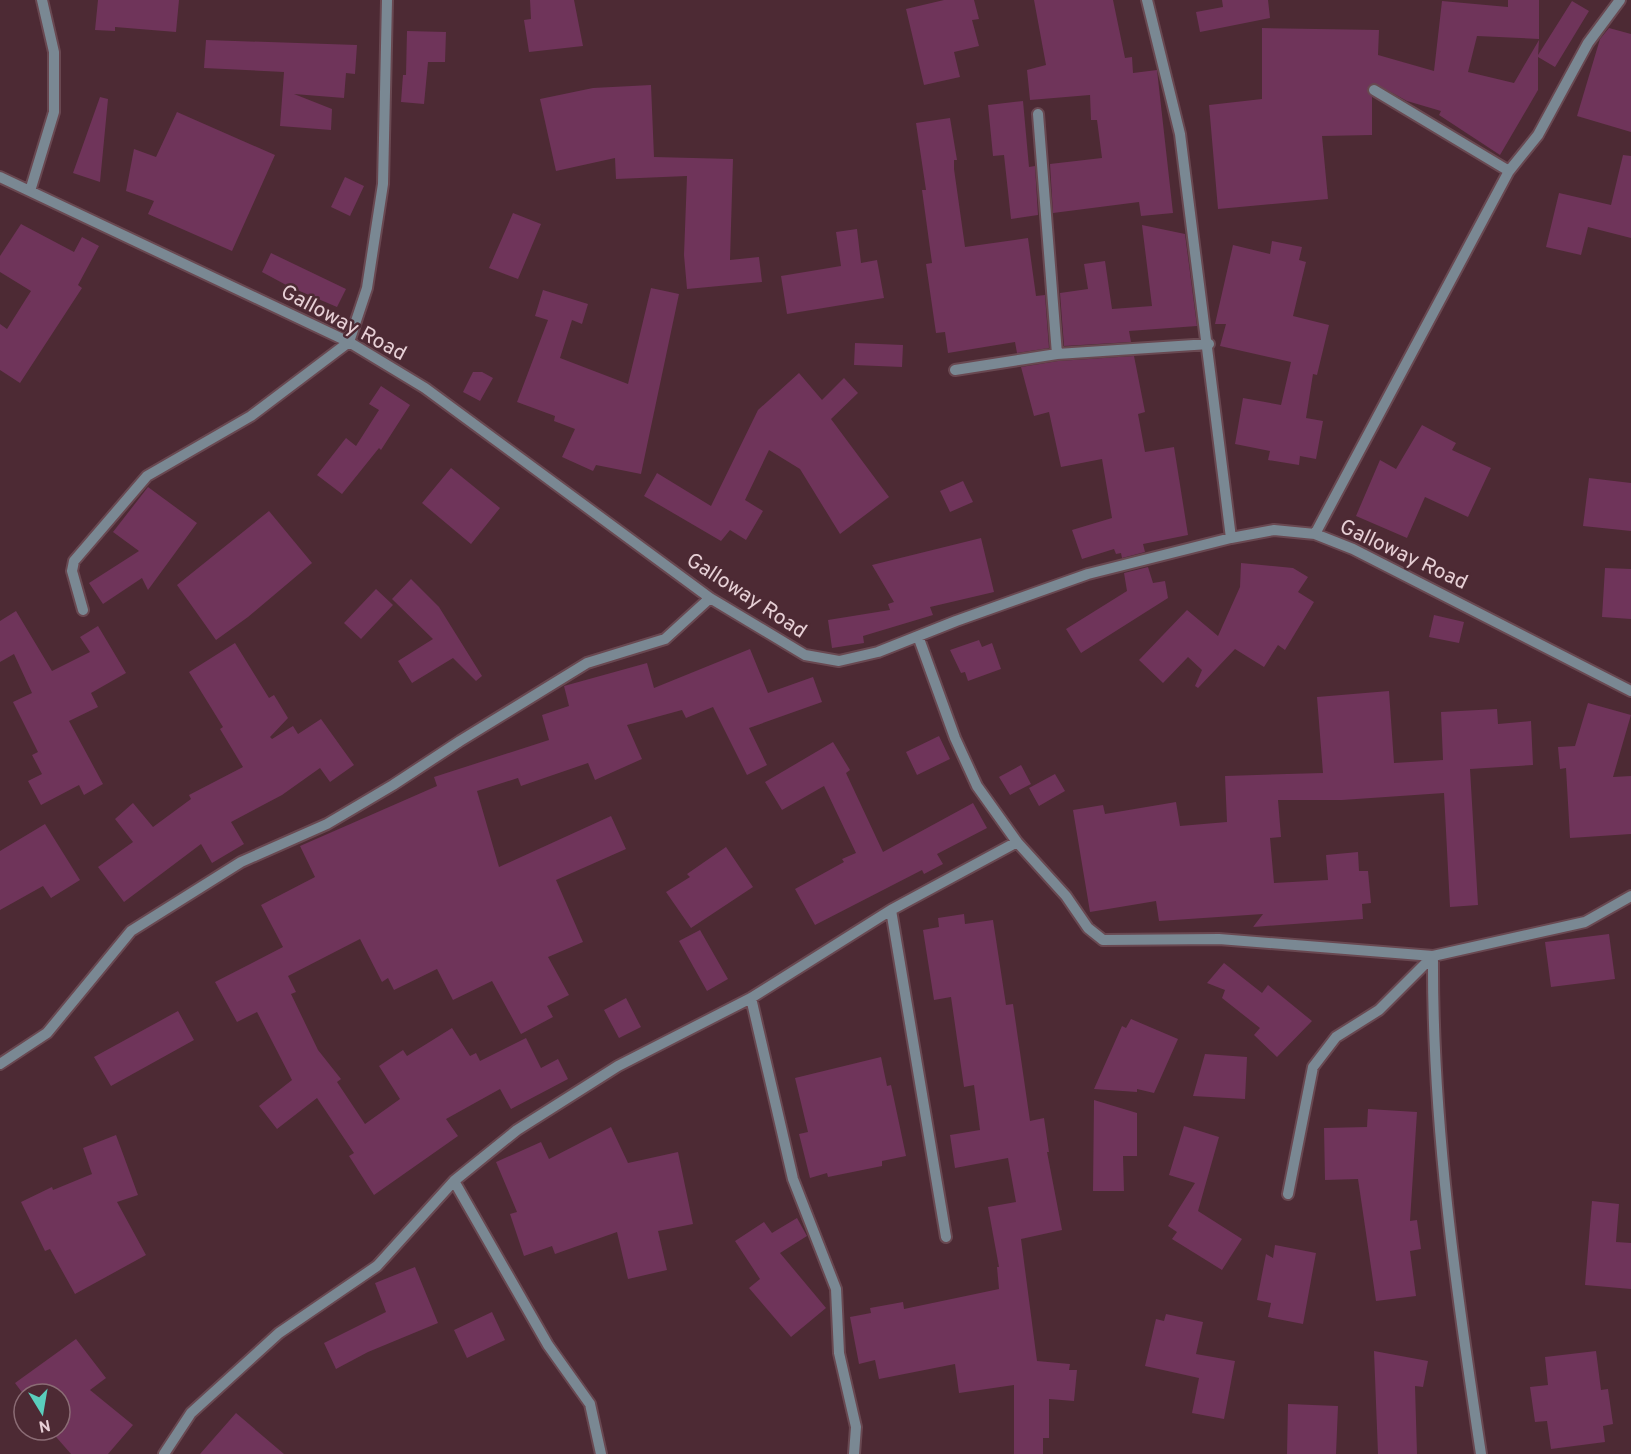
<svg xmlns="http://www.w3.org/2000/svg" width="1631" height="1454" viewBox="0 0 1631 1454" font-family="Overpass,sans-serif">
	<style>
		.building { fill: #6f345a }
		.lines { fill: none; stroke-linecap: round; stroke-linejoin: round }
		.minor-casing { stroke: #694851; stroke-width: 14 }
		.minor { stroke: #7a8893; stroke-width: 10 }
		.labels { text-anchor: middle; stroke-width: 5; stroke-linejoin: round; paint-order: stroke }
		.street-label { font-size: 21px; fill: #e7d0d6; stroke: #4d2a34 }
	</style>
	<rect width="100%" height="100%" fill="#4d2a34"/>
	<path class="building" d="M 98,0 L 179,0 L 176,32 L 115,27 L 115,31 L 95,30 Z
		M 530,0 L 574,0 L 583,46 L 529,52 L 524,20 L 531,19 Z
		M 944,0 L 974,0 L 979,19 L 972,20 L 979,46 L 954,52 L 960,77 L 924,85 L 906,9 Z
		M 1034,0 L 1113,0 L 1125,58 L 1132,57 L 1133,73 L 1157,70 L 1173,213 L 1141,216 L 1139,202 L 1053,213 L 1050,164 L 1102,158 L 1097,120 L 1091,120 L 1090,95 L 1030,100 L 1027,70 L 1046,65 Z
		M 1222,0 L 1268,0 L 1270,18 L 1200,32 L 1196,12 L 1223,7 Z
		M 1508,0 L 1539,0 L 1539,39 L 1477,36 L 1468,72 L 1514,83 L 1539,40 L 1538,55 L 1572,1 L 1589,11 L 1555,67 L 1538,57 L 1538,90 L 1500,155 L 1439,115 L 1441,111 L 1407,101 L 1374,83 L 1367,89 L 1372,97 L 1372,135 L 1322,136 L 1328,199 L 1218,209 L 1209,105 L 1262,99 L 1262,28 L 1379,30 L 1378,55 L 1434,71 L 1442,1 L 1508,7 Z
		M 1609,28 L 1631,34 L 1631,132 L 1577,116 L 1600,39 Z
		M 407,31 L 446,32 L 445,62 L 428,62 L 424,104 L 401,102 L 403,75 L 406,75 Z
		M 206,40 L 357,45 L 355,74 L 346,73 L 344,98 L 294,94 L 332,109 L 331,130 L 280,126 L 284,72 L 204,68 Z
		M 651,85 L 654,157 L 733,159 L 730,260 L 759,257 L 762,282 L 687,289 L 684,255 L 687,176 L 616,179 L 615,158 L 556,171 L 540,99 L 593,88 Z
		M 100,97 L 108,99 L 100,182 L 73,173 Z
		M 1023,101 L 1029,167 L 1035,166 L 1038,215 L 1011,219 L 1004,155 L 993,156 L 988,105 Z
		M 177,112 L 275,155 L 232,251 L 148,214 L 154,201 L 126,191 L 134,149 L 156,157 Z
		M 950,118 L 957,160 L 954,160 L 954,169 L 965,247 L 1028,238 L 1036,296 L 1045,295 L 1049,348 L 1017,353 L 1015,342 L 948,353 L 945,332 L 936,333 L 926,264 L 932,263 L 922,190 L 926,190 L 916,123 Z
		M 1623,155 L 1631,156 L 1631,238 L 1588,227 L 1581,255 L 1546,247 L 1559,193 L 1611,205 Z
		M 345,177 L 364,186 L 350,216 L 331,207 Z
		M 513,213 L 541,224 L 518,279 L 489,268 Z
		M 21,224 L 74,252 L 82,237 L 99,246 L 78,285 L 82,288 L 20,383 L 0,370 L 0,324 L 7,329 L 31,291 L 0,272 L 0,256 Z
		M 1142,225 L 1185,234 L 1197,326 L 1129,331 L 1131,342 L 1064,346 L 1060,293 L 1088,289 L 1084,264 L 1105,261 L 1112,309 L 1152,306 Z
		M 857,229 L 861,263 L 877,260 L 884,298 L 787,314 L 781,276 L 841,266 L 836,232 Z
		M 1272,241 L 1302,247 L 1299,260 L 1306,262 L 1293,316 L 1329,325 L 1317,375 L 1313,374 L 1306,418 L 1323,421 L 1316,459 L 1300,456 L 1299,465 L 1268,460 L 1270,451 L 1235,444 L 1243,398 L 1281,405 L 1291,362 L 1220,346 L 1226,324 L 1215,324 L 1233,245 L 1270,254 Z
		M 271,253 L 346,289 L 337,307 L 288,286 L 262,272 Z
		M 651,288 L 679,294 L 641,474 L 596,465 L 593,471 L 562,457 L 575,429 L 554,421 L 555,416 L 517,402 L 548,320 L 535,316 L 543,290 L 588,304 L 582,324 L 572,320 L 560,358 L 628,384 Z
		M 855,343 L 903,345 L 902,367 L 854,365 Z
		M 1134,356 L 1145,412 L 1138,414 L 1145,452 L 1174,447 L 1188,535 L 1143,544 L 1145,552 L 1122,558 L 1121,553 L 1116,554 L 1114,549 L 1082,559 L 1072,530 L 1112,518 L 1102,459 L 1061,467 L 1049,412 L 1034,416 L 1021,367 L 1058,361 Z
		M 473,372 L 482,372 L 493,378 L 480,401 L 463,392 Z
		M 799,373 L 822,400 L 844,378 L 858,393 L 831,419 L 889,497 L 840,534 L 800,469 L 769,450 L 745,500 L 763,511 L 746,540 L 730,530 L 721,541 L 644,496 L 657,473 L 711,506 L 758,410 Z
		M 381,386 L 410,405 L 381,450 L 379,448 L 342,494 L 317,475 L 346,438 L 356,446 L 379,410 L 369,404 Z
		M 1422,425 L 1456,443 L 1452,450 L 1491,468 L 1468,517 L 1425,497 L 1407,538 L 1356,516 L 1380,460 L 1396,469 Z
		M 451,468 L 500,508 L 471,544 L 422,503 Z
		M 1589,478 L 1631,483 L 1631,531 L 1583,526 Z
		M 963,481 L 973,502 L 950,512 L 940,491 Z
		M 148,487 L 197,523 L 148,590 L 142,578 L 103,604 L 89,583 L 139,551 L 113,532 Z
		M 269,511 L 312,563 L 248,617 L 216,640 L 177,585 Z
		M 981,538 L 994,592 L 930,607 L 933,615 L 863,636 L 864,643 L 832,648 L 828,620 L 890,610 L 888,604 L 894,602 L 872,565 Z
		M 1241,563 L 1293,568 L 1308,577 L 1298,592 L 1314,602 L 1285,650 L 1278,645 L 1264,667 L 1235,649 L 1198,688 L 1195,686 L 1202,670 L 1188,657 L 1163,683 L 1139,660 L 1187,610 L 1218,636 L 1240,587 Z
		M 1148,567 L 1153,583 L 1165,581 L 1168,598 L 1081,653 L 1066,629 L 1127,591 L 1124,573 Z
		M 1605,568 L 1631,569 L 1631,619 L 1602,617 Z
		M 411,579 L 439,607 L 482,676 L 476,681 L 453,658 L 412,683 L 398,661 L 433,639 L 392,599 Z
		M 376,589 L 393,605 L 361,639 L 344,623 Z
		M 16,611 L 52,671 L 90,652 L 80,637 L 98,626 L 126,673 L 91,693 L 98,707 L 69,721 L 103,784 L 84,795 L 79,785 L 41,805 L 28,781 L 42,774 L 32,755 L 38,752 L 13,702 L 32,693 L 14,654 L 0,662 L 0,621 Z
		M 1434,615 L 1464,622 L 1459,643 L 1429,637 Z
		M 979,640 L 982,647 L 992,643 L 1001,669 L 968,681 L 965,672 L 961,673 L 950,650 Z
		M 235,643 L 269,698 L 274,695 L 288,718 L 270,737 L 272,739 L 293,726 L 298,734 L 321,719 L 354,765 L 330,782 L 320,768 L 282,795 L 231,822 L 244,844 L 212,863 L 201,844 L 124,902 L 98,867 L 133,842 L 115,819 L 133,803 L 153,827 L 191,799 L 189,795 L 243,767 L 220,729 L 223,727 L 189,672 Z
		M 750,649 L 768,693 L 813,677 L 822,702 L 749,728 L 767,765 L 747,775 L 713,707 L 686,718 L 682,710 L 627,725 L 642,759 L 595,780 L 588,763 L 521,786 L 518,778 L 477,791 L 499,867 L 611,816 L 626,849 L 556,880 L 583,942 L 548,957 L 569,995 L 547,1006 L 553,1017 L 521,1034 L 492,981 L 453,1000 L 437,969 L 394,990 L 388,978 L 382,982 L 360,939 L 288,976 L 296,992 L 291,994 L 318,1050 L 341,1079 L 337,1082 L 365,1124 L 400,1099 L 379,1066 L 403,1050 L 407,1056 L 452,1028 L 470,1056 L 476,1053 L 480,1061 L 526,1038 L 541,1068 L 558,1059 L 568,1079 L 511,1109 L 500,1089 L 446,1119 L 458,1136 L 374,1195 L 349,1156 L 354,1153 L 317,1098 L 277,1129 L 259,1106 L 292,1080 L 257,1012 L 237,1022 L 215,982 L 283,947 L 261,905 L 315,877 L 300,846 L 437,786 L 434,777 L 549,740 L 542,715 L 569,706 L 564,686 L 647,663 L 654,688 Z
		M 1389,691 L 1394,763 L 1443,760 L 1441,712 L 1497,709 L 1498,724 L 1531,721 L 1533,765 L 1470,769 L 1478,905 L 1450,907 L 1444,793 L 1342,800 L 1278,800 L 1281,837 L 1270,838 L 1274,883 L 1328,880 L 1326,855 L 1358,852 L 1359,871 L 1368,871 L 1371,903 L 1362,904 L 1363,919 L 1253,927 L 1263,914 L 1159,921 L 1156,901 L 1090,912 L 1073,810 L 1103,805 L 1105,814 L 1176,802 L 1180,826 L 1227,822 L 1225,776 L 1323,773 L 1317,697 Z
		M 1588,703 L 1631,715 L 1613,777 L 1631,776 L 1631,834 L 1570,838 L 1566,768 L 1560,769 L 1558,747 L 1575,746 Z
		M 939,736 L 950,759 L 917,775 L 906,752 Z
		M 833,742 L 850,770 L 846,773 L 883,852 L 973,803 L 987,828 L 937,854 L 943,864 L 924,874 L 922,870 L 815,925 L 795,889 L 844,862 L 842,859 L 856,853 L 824,786 L 782,810 L 765,782 Z
		M 1021,765 L 1031,784 L 1010,795 L 999,777 Z
		M 1055,774 L 1065,791 L 1039,806 L 1029,788 Z
		M 45,824 L 80,880 L 51,898 L 43,886 L 0,910 L 0,851 Z
		M 726,847 L 753,887 L 691,928 L 666,892 L 690,877 L 687,874 Z
		M 964,914 L 965,924 L 993,920 L 1006,1005 L 1013,1004 L 1030,1121 L 1044,1118 L 1049,1152 L 1047,1152 L 1062,1230 L 1021,1239 L 1037,1361 L 1070,1364 L 1069,1370 L 1077,1370 L 1074,1401 L 1049,1399 L 1049,1438 L 1043,1438 L 1043,1454 L 1014,1454 L 1014,1385 L 959,1393 L 955,1364 L 879,1379 L 875,1360 L 859,1364 L 850,1317 L 871,1313 L 870,1308 L 903,1302 L 904,1309 L 999,1289 L 997,1267 L 999,1267 L 988,1207 L 1016,1202 L 1008,1158 L 955,1168 L 950,1135 L 980,1130 L 974,1085 L 964,1087 L 951,997 L 934,1000 L 923,930 L 939,927 L 938,918 Z
		M 700,930 L 728,979 L 707,991 L 679,941 Z
		M 1609,934 L 1615,979 L 1551,987 L 1545,942 Z
		M 1224,963 L 1262,993 L 1268,985 L 1312,1021 L 1277,1057 L 1254,1035 L 1260,1028 L 1222,998 L 1225,990 L 1207,983 Z
		M 626,998 L 641,1027 L 619,1038 L 604,1010 Z
		M 178,1011 L 194,1040 L 111,1086 L 94,1057 Z
		M 1131,1019 L 1178,1039 L 1154,1093 L 1137,1089 L 1137,1092 L 1094,1089 L 1122,1026 L 1126,1028 Z
		M 1205,1054 L 1247,1057 L 1245,1099 L 1193,1096 Z
		M 881,1057 L 887,1086 L 891,1085 L 906,1156 L 882,1161 L 882,1166 L 828,1177 L 827,1173 L 810,1178 L 799,1134 L 808,1132 L 795,1078 Z
		M 1094,1100 L 1137,1113 L 1137,1156 L 1123,1156 L 1124,1191 L 1093,1191 Z
		M 1368,1109 L 1417,1112 L 1410,1221 L 1417,1220 L 1421,1249 L 1410,1251 L 1416,1296 L 1376,1301 L 1358,1179 L 1325,1180 L 1324,1128 L 1367,1127 Z
		M 1184,1126 L 1219,1137 L 1198,1211 L 1242,1239 L 1222,1270 L 1172,1239 L 1177,1232 L 1168,1226 L 1195,1183 L 1169,1175 Z
		M 611,1127 L 628,1163 L 678,1152 L 693,1224 L 658,1231 L 667,1270 L 628,1279 L 617,1232 L 555,1254 L 552,1246 L 524,1256 L 510,1214 L 517,1212 L 496,1162 L 541,1142 L 549,1159 Z
		M 116,1135 L 138,1195 L 117,1202 L 146,1255 L 75,1294 L 50,1249 L 45,1251 L 21,1202 L 52,1187 L 53,1190 L 92,1174 L 83,1148 Z
		M 1592,1201 L 1619,1204 L 1616,1242 L 1631,1243 L 1631,1289 L 1585,1285 Z
		M 797,1218 L 807,1236 L 780,1253 L 826,1308 L 791,1337 L 749,1288 L 760,1279 L 735,1241 L 764,1222 L 772,1233 Z
		M 1275,1245 L 1316,1253 L 1303,1324 L 1268,1317 L 1271,1303 L 1257,1300 L 1266,1254 L 1273,1258 Z
		M 415,1267 L 438,1323 L 368,1352 L 336,1369 L 324,1343 L 386,1312 L 375,1283 Z
		M 492,1312 L 505,1340 L 467,1358 L 454,1330 Z
		M 1166,1314 L 1203,1322 L 1196,1354 L 1235,1361 L 1224,1419 L 1192,1413 L 1199,1378 L 1145,1366 L 1156,1319 L 1164,1321 Z
		M 76,1339 L 106,1378 L 90,1390 L 133,1425 L 108,1454 L 71,1454 L 50,1430 L 60,1430 L 60,1394 L 24,1395 L 15,1383 Z
		M 1374,1351 L 1428,1361 L 1423,1387 L 1415,1386 L 1417,1454 L 1378,1454 Z
		M 1596,1351 L 1601,1390 L 1608,1389 L 1613,1424 L 1603,1426 L 1605,1442 L 1551,1449 L 1547,1421 L 1535,1422 L 1530,1387 L 1548,1385 L 1545,1357 Z
		M 1288,1404 L 1338,1406 L 1336,1454 L 1287,1454 Z
		M 236,1413 L 284,1454 L 200,1454 Z"/>
	<g class="lines">
		<defs>
			<path id="minor" d="M 1147,0 L 1180,134 L 1231,538
				M 1374,90 L 1509,171
				M 1038,114 L 1057,354
				M 0,177 L 349,342 L 425,388 L 710,598 L 805,655 L 839,661 L 878,652 L 956,621 L 1088,574 L 1231,538 L 1274,530 L 1315,534 L 1353,549 L 1631,691
				M 30,191 L 54,112 L 54,52 L 42,0
				M 955,370 L 1057,354 L 1209,344
				M 1315,534 L 1509,171 L 1538,135 L 1588,43 L 1620,0
				M 83,610 L 72,571 L 74,561 L 147,476 L 251,416 L 349,342 L 367,288 L 383,184 L 387,0
				M 1017,842 L 1066,896 L 1088,928 L 1103,940 L 1219,939 L 1433,956
				M 891,910 L 946,1237
				M 751,998 L 793,1179 L 836,1289 L 839,1353 L 856,1427 L 854,1454
				M 0,1064 L 47,1033 L 131,931 L 241,862 L 327,824 L 393,785 L 460,741 L 587,663 L 665,639 L 710,598
				M 454,1181 L 548,1345 L 590,1404 L 601,1454
				M 1288,1194 L 1313,1067 L 1336,1037 L 1379,1010 L 1433,956
				M 164,1454 L 191,1413 L 279,1333 L 377,1266 L 454,1181 L 517,1130 L 618,1066 L 751,998 L 891,910 L 1017,842 L 977,786 L 955,738 L 918,636
				M 1481,1454 C 1456,1290 1432,1123 1433,956 L 1585,922 L 1631,896"/>
		</defs>
		<use href="#minor" class="minor-casing"/>
		<use href="#minor" class="minor"/>
	</g>
	<g class="labels">
		<g class="street-label">
			<text transform="translate(344 322) rotate(28)" y="7">Galloway Road</text>
			<text transform="translate(1404 554) rotate(25)" y="7">Galloway Road</text>
			<text transform="translate(747 595) rotate(33)" y="7">Galloway Road</text>
		</g>
	</g>
	<g transform="translate(42 1412) rotate(169)"><circle r="28" fill="#4d2a34" stroke="#8b6c75" stroke-width="1.5"/>
	<path d="M0-4.5L10 22L0 15L-10 22Z" fill="#5acebd"/>
	<text y="-9" font-size="16" font-weight="bold" text-anchor="middle" fill="#e7d0d6">N</text>
	</g>
</svg>
